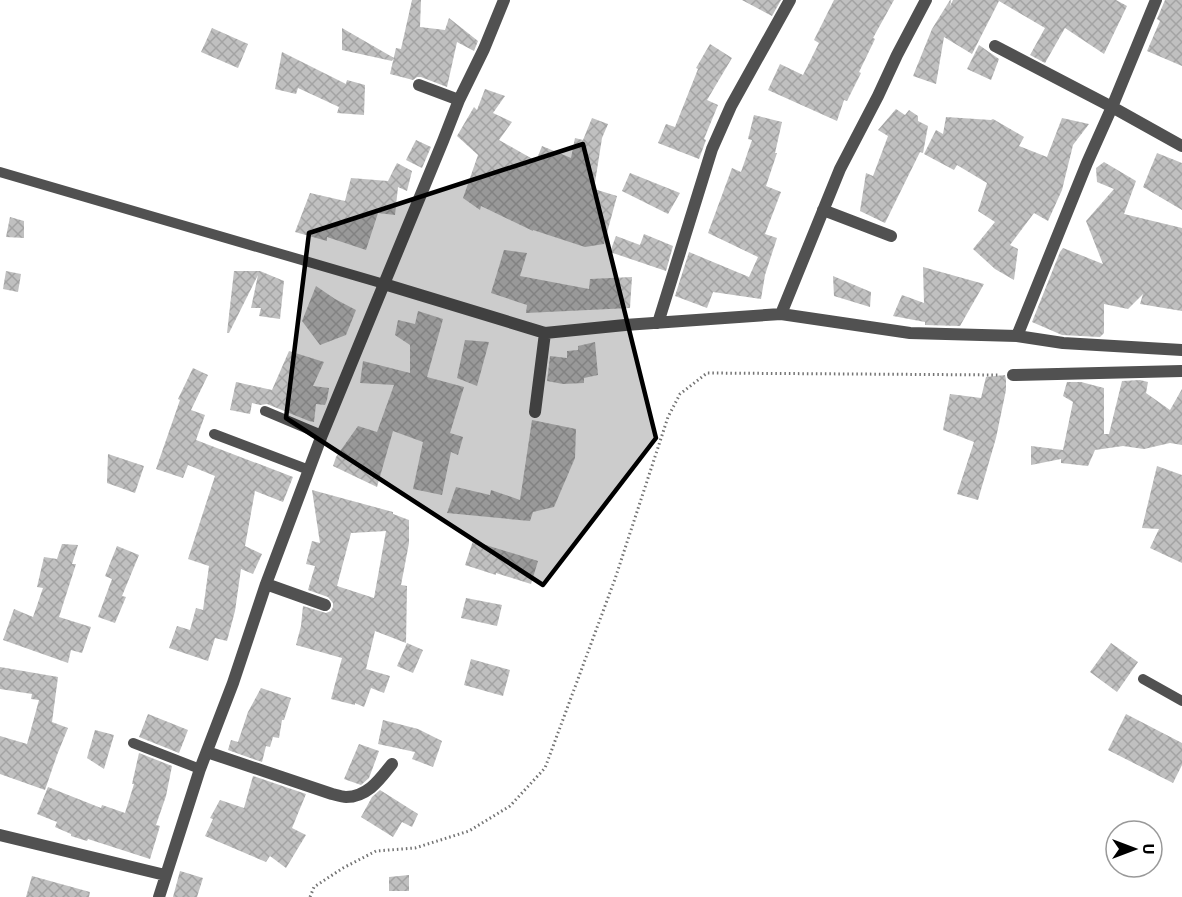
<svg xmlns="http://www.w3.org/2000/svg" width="1182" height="897" viewBox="0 0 1182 897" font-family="'Exo 2',sans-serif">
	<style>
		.building { fill: url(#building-cross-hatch); fill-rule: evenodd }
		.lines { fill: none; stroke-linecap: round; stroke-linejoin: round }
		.path { stroke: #737373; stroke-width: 3; stroke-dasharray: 1.5 3; stroke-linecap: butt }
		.lane { stroke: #515151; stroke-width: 10 }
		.street { stroke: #515151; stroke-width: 12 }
		.marked { fill: #000; fill-opacity: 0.2; stroke: #000; stroke-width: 4.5; stroke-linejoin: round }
	</style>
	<defs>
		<pattern id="building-cross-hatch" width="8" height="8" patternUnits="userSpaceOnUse" patternTransform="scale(1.5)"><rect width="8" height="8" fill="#c0c0c0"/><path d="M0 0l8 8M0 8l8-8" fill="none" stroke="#a3a3a3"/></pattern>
	</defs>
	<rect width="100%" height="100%" fill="#fff"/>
	<path class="building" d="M 412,0 L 421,0 L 420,27 L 445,30 L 449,18 L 478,41 L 474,51 L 457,42 L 447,87 L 421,77 L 417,77 L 413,80 L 390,74 L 396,48 L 401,49 Z
		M 742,0 L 781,0 L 772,16 Z
		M 834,0 L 894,0 L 873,38 L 875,39 L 859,72 L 861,73 L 847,101 L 844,100 L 837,121 L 768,90 L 780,64 L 803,75 L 819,43 L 814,40 Z
		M 950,0 L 951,0 L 950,6 L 953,0 L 1116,0 L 1127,6 L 1104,54 L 1065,28 L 1045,63 L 1030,55 L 1045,28 L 999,1 L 972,54 L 944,37 L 936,84 L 913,76 L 932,29 Z
		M 1165,0 L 1182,0 L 1182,66 L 1147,51 L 1160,21 L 1157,19 Z
		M 212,28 L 248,44 L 238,68 L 201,52 Z
		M 342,28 L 394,58 L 392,61 L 342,50 Z
		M 710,44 L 732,58 L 707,100 L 718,105 L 704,139 L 706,140 L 699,159 L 658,143 L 666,124 L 675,127 L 698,69 L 696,68 Z
		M 979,45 L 999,59 L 991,80 L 967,69 Z
		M 282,52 L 346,84 L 347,80 L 365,85 L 364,115 L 337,113 L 339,107 L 298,88 L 296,94 L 275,89 Z
		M 485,89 L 505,96 L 493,113 L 512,122 L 499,140 L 536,161 L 542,146 L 571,158 L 575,138 L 583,140 L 592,118 L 608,124 L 602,138 L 594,189 L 617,196 L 604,244 L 585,247 L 533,230 L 533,231 L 481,206 L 480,210 L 463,198 L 478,155 L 457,136 L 474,107 L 477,110 Z
		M 896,109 L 905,115 L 909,110 L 918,116 L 918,121 L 928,126 L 923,153 L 920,152 L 885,223 L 860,211 L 866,173 L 873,176 L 888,136 L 878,130 Z
		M 754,115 L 782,122 L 775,153 L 777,153 L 766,186 L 781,192 L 765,234 L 777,238 L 765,275 L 761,299 L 713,292 L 707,308 L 675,296 L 689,252 L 749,277 L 758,257 L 708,233 L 732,168 L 741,172 L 752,140 L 748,139 Z
		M 946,117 L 991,120 L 993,119 L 1024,137 L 1019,146 L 1047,157 L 1062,118 L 1089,124 L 1073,145 L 1062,190 L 1048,221 L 1034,213 L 1010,245 L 1018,249 L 1014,280 L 995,269 L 973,249 L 995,222 L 978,211 L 987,183 L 957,165 L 954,170 L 924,154 L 936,130 L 943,134 Z
		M 416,140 L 431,147 L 422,168 L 406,160 Z
		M 1157,153 L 1182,163 L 1182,210 L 1143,187 Z
		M 1104,162 L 1136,181 L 1124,214 L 1182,228 L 1182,311 L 1140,304 L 1143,294 L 1128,309 L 1104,304 L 1104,333 L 1100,337 L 1062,335 L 1032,322 L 1060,252 L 1063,248 L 1103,264 L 1086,221 L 1114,189 L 1097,182 L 1096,168 Z
		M 397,163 L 412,171 L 407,191 L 398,187 L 395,215 L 378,213 L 366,250 L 327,237 L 327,241 L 295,232 L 310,193 L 345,201 L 351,178 L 388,181 Z
		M 630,173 L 680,193 L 668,214 L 622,191 Z
		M 10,217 L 24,221 L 24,238 L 6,237 Z
		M 644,234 L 673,246 L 666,271 L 610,252 L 616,236 L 640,245 Z
		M 504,250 L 527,253 L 520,276 L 589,289 L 590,279 L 632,277 L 630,308 L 526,313 L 527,305 L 491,293 Z
		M 923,267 L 984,284 L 960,326 L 925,325 L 925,322 L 893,316 L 902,295 L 924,303 Z
		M 6,271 L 21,274 L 18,292 L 3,289 Z
		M 234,271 L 260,271 L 284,281 L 280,319 L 259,316 L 261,308 L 251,308 L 258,275 L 229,333 L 227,333 Z
		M 833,276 L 871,292 L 870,307 L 834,296 Z
		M 316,286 L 335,299 L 356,310 L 346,335 L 320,345 L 302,321 Z
		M 418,311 L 443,319 L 427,377 L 464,387 L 450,433 L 463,437 L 458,455 L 451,452 L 442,495 L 413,489 L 423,442 L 393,431 L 377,487 L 333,466 L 336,457 L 358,426 L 377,432 L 394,385 L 360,383 L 363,361 L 410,373 L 410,345 L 395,335 L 398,320 L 415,324 Z
		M 465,340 L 489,342 L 477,386 L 457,378 Z
		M 595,342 L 598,375 L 584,378 L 584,383 L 563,384 L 547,381 L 550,356 L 567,358 L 567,351 L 578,350 L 578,346 Z
		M 289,351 L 324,362 L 313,386 L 329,388 L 327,400 L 325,405 L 316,404 L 314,422 L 309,421 L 267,404 L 260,405 L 252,403 L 250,414 L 230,410 L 236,382 L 272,390 Z
		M 193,368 L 208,375 L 191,410 L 205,415 L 196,440 L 293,477 L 283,502 L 255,491 L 245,546 L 262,554 L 253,574 L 241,569 L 235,611 L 227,641 L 215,638 L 208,661 L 169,648 L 177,626 L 190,630 L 196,608 L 203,610 L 209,566 L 188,559 L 215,476 L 188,465 L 183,478 L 156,469 L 180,400 L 178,399 Z
		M 1005,375 L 1006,380 L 1006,390 L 996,438 L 978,500 L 957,494 L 974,442 L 943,430 L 950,394 L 981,398 L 986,377 Z
		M 1140,380 L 1148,382 L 1146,393 L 1170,410 L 1182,389 L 1182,445 L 1170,443 L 1144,449 L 1123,446 L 1095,450 L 1088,466 L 1061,463 L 1061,459 L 1031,465 L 1031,446 L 1063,450 L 1073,402 L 1063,396 L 1067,382 L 1081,382 L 1104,388 L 1104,434 L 1109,434 L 1122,381 Z
		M 532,420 L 576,429 L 575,458 L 554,507 L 533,512 L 530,521 L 447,513 L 456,487 L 490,495 L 491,490 L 520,500 Z
		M 108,454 L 144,466 L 135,493 L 107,483 Z
		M 1157,466 L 1182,475 L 1182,563 L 1150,548 L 1159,529 L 1142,528 Z
		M 312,490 L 393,512 L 393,514 L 409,520 L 409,543 L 401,585 L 407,586 L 406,643 L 375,631 L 366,669 L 390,676 L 384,693 L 371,688 L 364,707 L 355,703 L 355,705 L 331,699 L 342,658 L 296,645 L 301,626 L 303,606 L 326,613 L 331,611 L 333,607 L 333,603 L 328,597 L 308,590 L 315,566 L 306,564 L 312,541 L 320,543 ZM 386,531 L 374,598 L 337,586 L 351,533 Z
		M 473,541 L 538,561 L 531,584 L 496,573 L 496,575 L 465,565 Z
		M 62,544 L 78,545 L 72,564 L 76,564 L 59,617 L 91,627 L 82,653 L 71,650 L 68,663 L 3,640 L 14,609 L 33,617 L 43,588 L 37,587 L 44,557 L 57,559 Z
		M 117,546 L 139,555 L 122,596 L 126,597 L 115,623 L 98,617 L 112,579 L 105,576 Z
		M 466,598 L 502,605 L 497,626 L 461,618 Z
		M 407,643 L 423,650 L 413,673 L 397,666 Z
		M 1111,643 L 1138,662 L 1117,692 L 1090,672 Z
		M 471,659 L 510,670 L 503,696 L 464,685 Z
		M 0,667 L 58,677 L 52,722 L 68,728 L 57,755 L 45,790 L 0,774 L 0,736 L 27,744 L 39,700 L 31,699 L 32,694 L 0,689 Z
		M 261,688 L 291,698 L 284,720 L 282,720 L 279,738 L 273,737 L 270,747 L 266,746 L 262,762 L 228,750 L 231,740 L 238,742 L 248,712 Z
		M 148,714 L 188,730 L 179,753 L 139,737 Z
		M 1126,714 L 1182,743 L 1182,765 L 1173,783 L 1108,750 Z
		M 383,720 L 418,729 L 442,741 L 433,767 L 412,759 L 415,752 L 378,744 Z
		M 95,730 L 114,735 L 104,769 L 87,758 Z
		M 359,744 L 379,751 L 369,778 L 361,785 L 344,779 Z
		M 139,753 L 172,766 L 166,796 L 156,825 L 160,826 L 150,859 L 88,839 L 87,841 L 71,836 L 71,834 L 55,827 L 57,822 L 37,814 L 48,787 L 101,808 L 102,805 L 125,813 L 134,784 L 132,784 Z
		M 253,776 L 306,794 L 292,828 L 306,835 L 286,868 L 270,856 L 266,862 L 205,836 L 213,819 L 210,818 L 220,800 L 244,808 Z
		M 380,790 L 418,814 L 412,827 L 402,822 L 393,837 L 361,817 L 372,797 Z
		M 180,871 L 203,878 L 197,897 L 173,897 Z
		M 409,875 L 409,891 L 389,891 L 389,877 Z
		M 32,876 L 90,892 L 89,897 L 26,897 Z"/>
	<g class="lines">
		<path class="path" d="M 310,897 L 314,887 L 343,868 L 376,851 L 415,848 L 469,831 L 510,806 L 545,768 L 615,579 L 668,417 L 680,394 L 707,373 L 999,375"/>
		<path class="lane" d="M 0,172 L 384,284
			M 265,411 L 322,435
			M 214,434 L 309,470
			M 1143,679 L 1182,701
			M 133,743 L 200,769"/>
		<path class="street" d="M 995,46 L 1112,107 L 1182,146
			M 419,85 L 459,100
			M 823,210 L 891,236
			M 384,284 L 443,141 L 459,100 L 484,49 L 504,0
			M 781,314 L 840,169 L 878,96 L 897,55 L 926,0
			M 658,323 L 712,149 L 731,106 L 790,0
			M 1017,336 L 1087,163 L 1112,107 L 1156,0
			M 1013,375 L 1182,371
			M 535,412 L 545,333
			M 266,584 L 325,605
			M 207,752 L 332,794 C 336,795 342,797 346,797 C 368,797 380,779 392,764
			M 0,835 L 165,875
			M 159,897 L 200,769 L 233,683 L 266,584 L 322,435 L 384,284 L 545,333 L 625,325 L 781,314 L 910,333 L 1017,336 L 1063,343 L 1182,350"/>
	</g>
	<path class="marked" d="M 583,144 L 656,438 L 543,585 L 286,418 L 309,233 Z"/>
	<g transform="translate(1134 849) rotate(90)"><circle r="28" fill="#ffffff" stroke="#999999" stroke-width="1.5"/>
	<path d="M0-4.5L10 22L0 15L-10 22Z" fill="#000000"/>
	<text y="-9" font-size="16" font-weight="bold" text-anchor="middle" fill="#000000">U</text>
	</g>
</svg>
